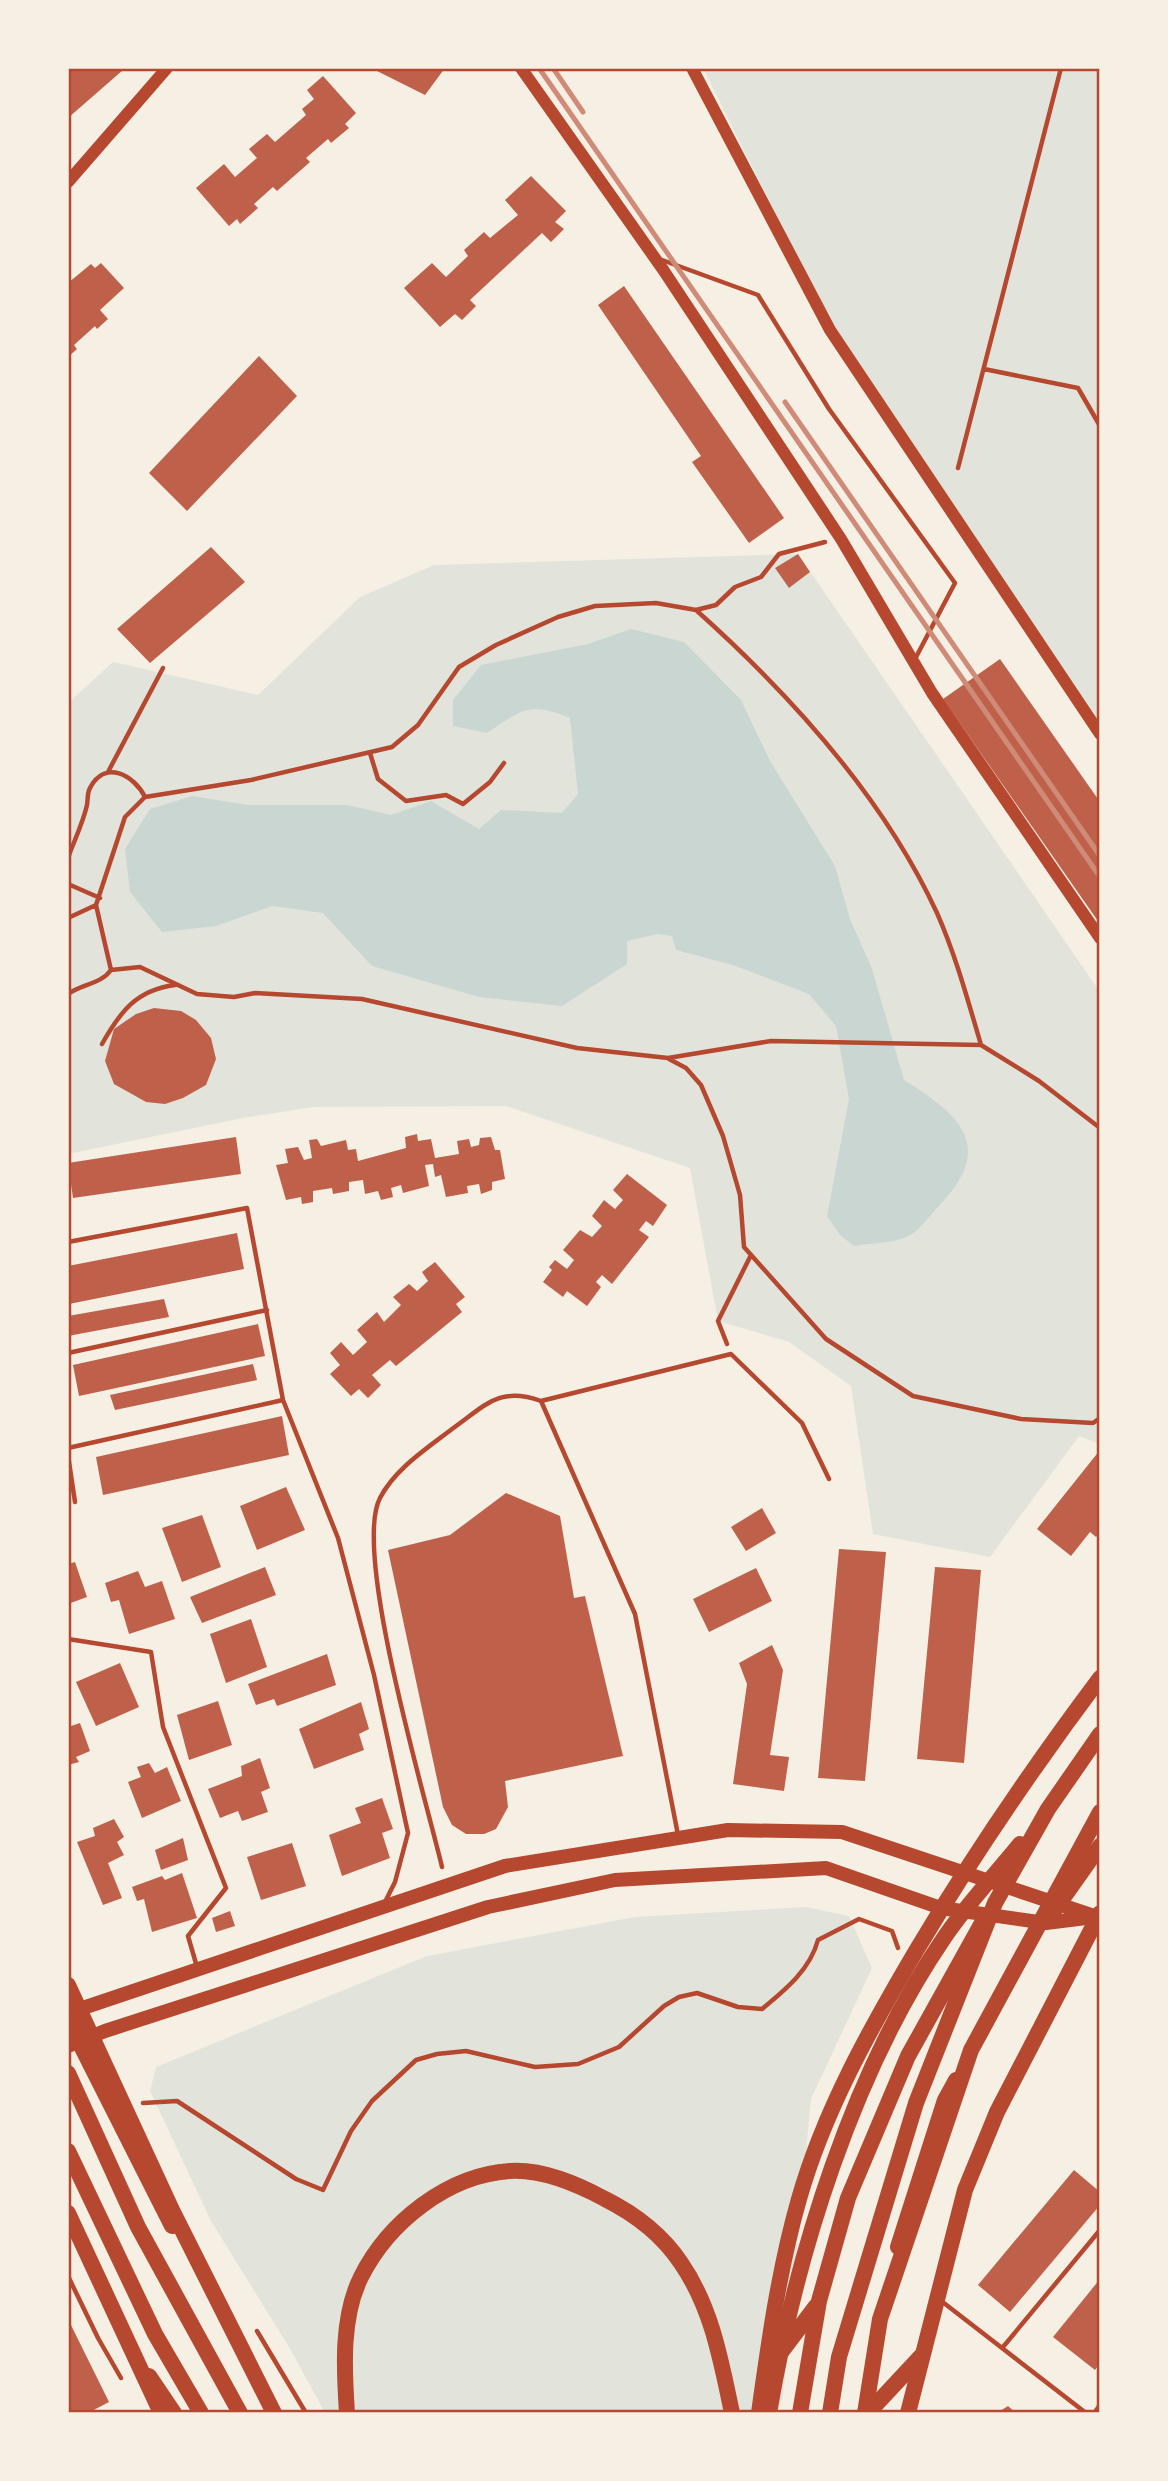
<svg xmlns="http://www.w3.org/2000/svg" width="1168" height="2481" viewBox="0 0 1168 2481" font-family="'Source Sans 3',sans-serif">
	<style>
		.green { fill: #e2e4dc }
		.water { fill: #c9d6d2 }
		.building { fill: #bf614a }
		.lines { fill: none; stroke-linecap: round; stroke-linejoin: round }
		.path { stroke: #b5482f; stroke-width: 4.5 }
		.service { stroke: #b5482f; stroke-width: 4.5 }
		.tertiary { stroke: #b5482f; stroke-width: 12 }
		.secondary { stroke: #b5482f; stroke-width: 14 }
		.primary { stroke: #b5482f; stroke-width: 16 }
		.trunk { stroke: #b5482f; stroke-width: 16 }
		.rail { stroke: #cf8b77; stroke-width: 5 }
		.neatline { fill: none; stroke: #b5482f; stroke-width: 2.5 }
	</style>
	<rect width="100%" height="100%" fill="#f6efe4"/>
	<path class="green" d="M 703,68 L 1100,68 L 1100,724 L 833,328 Z
		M 798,554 L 1100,992 L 1100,1444 L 1079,1436 L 990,1557 L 873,1534 L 851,1386 L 789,1342 L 718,1321 L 690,1168 L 506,1106 L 313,1107 L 243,1118 L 68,1154 L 68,703 L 113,662 L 258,695 L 360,597 L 434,565 Z
		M 806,1907 L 849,1916 L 872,1968 L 811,2099 L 783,2396 L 777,2413 L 325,2413 L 292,2352 L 211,2221 L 150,2091 L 156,2067 L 427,1956 L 635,1917 Z"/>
	<path class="water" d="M 631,629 L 684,642 L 741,700 L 770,761 L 835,866 L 850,919 L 872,969 L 904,1080 C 962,1116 996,1147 938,1207 C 930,1215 922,1227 912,1234 C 899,1243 870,1243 854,1246 L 840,1235 L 827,1216 L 849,1099 L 836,1026 L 809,994 L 733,965 L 676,950 L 672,936 L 657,934 L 627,941 L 627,964 L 562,1006 L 479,997 L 372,966 L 323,913 L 272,906 L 216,926 L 162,932 L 130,892 L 125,849 L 150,809 L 192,796 L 248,805 L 347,805 L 391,815 L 431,801 L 479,829 L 501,810 L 562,813 L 578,794 L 570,718 C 529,701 523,709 487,733 L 453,726 L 453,700 L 481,665 L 588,644 Z"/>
	<path class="building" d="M 68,68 L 122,68 L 123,70 L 68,118 Z
		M 371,68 L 445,68 L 425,95 Z
		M 323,76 L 356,113 L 345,124 L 349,128 L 331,143 L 328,139 L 306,158 L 310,162 L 277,191 L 273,187 L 254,204 L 258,208 L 240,224 L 237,219 L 229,226 L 196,188 L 224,164 L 235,177 L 257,158 L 249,149 L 267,134 L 275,142 L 306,115 L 302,109 L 314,99 L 307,90 Z
		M 531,176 L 566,211 L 555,222 L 564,229 L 551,242 L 542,233 L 470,300 L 476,306 L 462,320 L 455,314 L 440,327 L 404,288 L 432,263 L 446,277 L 468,256 L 464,250 L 484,232 L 490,238 L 518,215 L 505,200 Z
		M 101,263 L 124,288 L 100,310 L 108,319 L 97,329 L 95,326 L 74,345 L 77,349 L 68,357 L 68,283 L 91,264 L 95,268 Z
		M 624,286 L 784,518 L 749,543 L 692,462 L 701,456 L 598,305 Z
		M 259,356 L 297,396 L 187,511 L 149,473 Z
		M 211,547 L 245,582 L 150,663 L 117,629 Z
		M 798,554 L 810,572 L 789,588 L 775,568 Z
		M 1000,659 L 1100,802 L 1100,924 L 943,699 Z
		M 154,1008 L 181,1011 L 196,1020 L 211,1038 L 216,1059 L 206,1085 L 183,1098 L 165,1104 L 146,1102 L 114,1084 L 105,1061 L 114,1029 L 136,1014 Z
		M 417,1134 L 418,1141 L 431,1139 L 435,1158 L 459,1154 L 457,1141 L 469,1139 L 471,1147 L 479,1145 L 480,1138 L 491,1137 L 495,1150 L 500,1150 L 505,1179 L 492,1182 L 492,1190 L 481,1194 L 479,1184 L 467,1186 L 468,1193 L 446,1197 L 441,1175 L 435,1177 L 433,1164 L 425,1165 L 429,1186 L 403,1193 L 401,1185 L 391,1188 L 393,1197 L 381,1200 L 378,1191 L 365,1194 L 363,1180 L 349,1182 L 349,1191 L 333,1194 L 332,1188 L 313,1191 L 313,1202 L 302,1204 L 301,1197 L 286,1200 L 276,1165 L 288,1163 L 285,1149 L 298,1147 L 304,1160 L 312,1158 L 309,1140 L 317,1139 L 321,1146 L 346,1140 L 348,1150 L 356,1149 L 358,1161 L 406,1148 L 405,1137 Z
		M 236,1137 L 241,1174 L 73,1198 L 68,1163 Z
		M 627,1174 L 667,1205 L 653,1226 L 646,1221 L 639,1230 L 649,1237 L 612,1284 L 602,1275 L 596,1282 L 601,1287 L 587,1306 L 567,1291 L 563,1297 L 543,1282 L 552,1270 L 549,1267 L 555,1260 L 567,1269 L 574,1260 L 563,1250 L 580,1230 L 592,1237 L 602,1226 L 592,1216 L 604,1200 L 615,1209 L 623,1200 L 613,1190 Z
		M 237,1233 L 244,1269 L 69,1304 L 68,1266 Z
		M 435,1262 L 465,1297 L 456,1304 L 462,1312 L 396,1366 L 390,1360 L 372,1375 L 381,1385 L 368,1398 L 359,1389 L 351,1396 L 330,1374 L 340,1365 L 330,1353 L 341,1342 L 353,1355 L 367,1342 L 357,1330 L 377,1312 L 384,1322 L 401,1305 L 393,1297 L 409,1284 L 417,1291 L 428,1281 L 422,1272 Z
		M 164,1299 L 169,1317 L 68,1336 L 68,1316 Z
		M 258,1324 L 265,1356 L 79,1396 L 73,1365 Z
		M 253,1364 L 257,1380 L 115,1410 L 110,1395 Z
		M 282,1416 L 289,1455 L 103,1495 L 96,1457 Z
		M 1100,1450 L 1100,1533 L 1096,1537 L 1090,1532 L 1071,1556 L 1037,1529 Z
		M 286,1487 L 305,1530 L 257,1550 L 240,1506 Z
		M 506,1493 L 560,1516 L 574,1598 L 585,1596 L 623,1756 L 505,1781 L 508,1807 L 496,1829 L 484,1834 L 466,1834 L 452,1825 L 443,1807 L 388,1550 L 450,1535 Z
		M 762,1508 L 776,1533 L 746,1551 L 731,1527 Z
		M 202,1515 L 221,1567 L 182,1582 L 162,1528 Z
		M 839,1549 L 886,1552 L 865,1781 L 818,1778 Z
		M 75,1562 L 87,1597 L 68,1604 L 68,1564 Z
		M 265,1567 L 276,1595 L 202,1623 L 190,1597 Z
		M 935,1567 L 981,1570 L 964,1763 L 917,1759 Z
		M 756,1568 L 772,1601 L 709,1632 L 693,1599 Z
		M 138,1571 L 145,1587 L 162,1581 L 175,1619 L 129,1634 L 119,1600 L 111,1602 L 105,1583 Z
		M 251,1619 L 267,1667 L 226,1683 L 210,1634 Z
		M 772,1645 L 783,1670 L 770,1755 L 789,1757 L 784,1791 L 733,1784 L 747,1684 L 739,1663 Z
		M 327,1654 L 336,1685 L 277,1706 L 274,1699 L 256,1705 L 248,1684 Z
		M 120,1663 L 139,1707 L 96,1726 L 76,1682 Z
		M 218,1701 L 232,1745 L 189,1760 L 177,1715 Z
		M 361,1702 L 369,1729 L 359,1734 L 364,1750 L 314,1769 L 299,1729 Z
		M 80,1723 L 90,1751 L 76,1757 L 79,1762 L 68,1765 L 68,1727 Z
		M 260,1758 L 270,1788 L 261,1792 L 268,1812 L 242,1821 L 238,1811 L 220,1818 L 208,1789 L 242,1776 L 241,1766 Z
		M 149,1763 L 155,1773 L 167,1767 L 181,1801 L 142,1818 L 128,1782 L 141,1777 L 137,1767 Z
		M 382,1798 L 393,1829 L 382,1833 L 390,1858 L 342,1876 L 329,1835 L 361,1823 L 355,1808 Z
		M 114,1819 L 124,1837 L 117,1842 L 124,1855 L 108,1863 L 122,1898 L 103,1905 L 77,1842 L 95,1836 L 93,1828 Z
		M 183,1838 L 188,1860 L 161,1870 L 155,1850 Z
		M 292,1843 L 306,1886 L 261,1900 L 247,1857 Z
		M 182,1873 L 197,1918 L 152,1932 L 144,1899 L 137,1901 L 132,1887 L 162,1876 L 165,1880 Z
		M 230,1911 L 235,1926 L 216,1932 L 212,1918 Z
		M 1074,2170 L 1100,2192 L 1100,2205 L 1010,2312 L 978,2285 Z
		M 1100,2279 L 1100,2363 L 1095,2370 L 1053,2337 Z
		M 68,2319 L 109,2402 L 88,2413 L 68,2413 Z
		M 1008,2406 L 1016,2413 L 997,2413 Z"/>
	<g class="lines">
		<path class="path" d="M 984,369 L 1078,388 L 1100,426
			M 958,468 L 1061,68
			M 696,610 C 791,695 883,796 937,913 C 956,956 968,1001 981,1045
			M 370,753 L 378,779 L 406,801 L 446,795 L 463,804 L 490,782 L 504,763
			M 108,772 L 163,668
			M 68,858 C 74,841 83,823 87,805 C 88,800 87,793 90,788 C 105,759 134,775 145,797
			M 68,884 L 100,898
			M 68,918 L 96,905
			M 111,970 L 140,967 L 197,994 L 234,997 L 255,993 L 362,999 L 577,1048 L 668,1058 L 771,1041 L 981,1045 L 1039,1081 L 1100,1128
			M 68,994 C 82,984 101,984 111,970 L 96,905 L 125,817 L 145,797 L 251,780 L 392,747 L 418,725 L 459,667 L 496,645 L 558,617 L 595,606 L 656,603 L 696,610 L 716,605 L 735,587 L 761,577 L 779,554 L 825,542
			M 102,1044 C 120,1012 136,990 175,985
			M 669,1059 L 686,1068 L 701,1085 L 723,1136 L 740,1195 L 744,1247 L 826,1339 L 913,1396 L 1021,1419 L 1093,1423 L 1100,1418
			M 727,1344 L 718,1321 L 751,1255
			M 143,2103 L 177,2101 L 296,2179 L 323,2190 L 351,2131 L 372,2101 L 416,2060 L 437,2054 L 466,2051 L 535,2067 L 578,2064 L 619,2047 L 664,2006 L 679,1997 L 697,1993 L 738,2007 L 762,2009 C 785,1990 810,1970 818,1940 L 859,1919 L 892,1931 L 898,1948
			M 68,2276 L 98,2338 L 121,2378
			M 257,2331 L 306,2413"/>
		<path class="service" d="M 662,260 L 758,295 L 829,409 L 955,583 L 915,659
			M 68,1242 L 247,1208 L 283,1400 L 338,1538 L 374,1675 L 408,1833 L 395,1882 L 384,1904
			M 68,1353 L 267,1310
			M 541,1401 L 731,1354 L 802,1423 L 829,1479
			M 68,1448 L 283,1400
			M 68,1455 L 75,1502
			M 68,1639 L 151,1652 L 163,1727 L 226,1888 L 188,1936 L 197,1967
			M 442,1867 C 426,1799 352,1552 380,1498 C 395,1469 426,1449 452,1429 C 486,1405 499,1386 541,1401 L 635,1614 L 678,1835
			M 940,2300 L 1086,2413
			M 1003,2347 L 1100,2230
			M 1094,2413 L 1100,2405"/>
		<path class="tertiary" d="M 521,68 L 664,271 L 841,539 L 932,693 L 1100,938
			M 692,68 L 830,330 L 1100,734
			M 68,182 L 167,68"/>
		<path class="secondary" d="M 68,2013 L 505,1866 L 728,1830 L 842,1832 L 1097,1917
			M 68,2046 L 105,2031 L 488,1907 L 615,1880 L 826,1868 L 941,1908 L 1046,1923 L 1094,1917"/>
		<path class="primary" d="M 1049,1918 L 1100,1846
			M 68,2020 L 172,2226
			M 898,2247 L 945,2100 L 956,2080
			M 779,2355 L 816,2306
			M 149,2376 L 174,2413
			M 759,2413 C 769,2341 779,2269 799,2199 C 824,2111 870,2029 916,1951 C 972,1857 1034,1766 1100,1678
			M 800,2413 L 819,2301 L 848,2198 L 908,2056 L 982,1923
			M 868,2413 L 923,2354
			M 908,2413 L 965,2190 L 997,2112 L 1100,1913"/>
		<path class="trunk" d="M 68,1985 L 172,2210 L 274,2413
			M 68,2073 L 138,2227 L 240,2413
			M 68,2151 L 155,2334 L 201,2413
			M 68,2213 L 161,2413
			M 347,2413 C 344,2369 341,2317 361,2277 C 388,2223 447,2175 510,2171 C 543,2169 577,2184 605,2199 C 635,2214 663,2236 681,2263 C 712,2308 721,2361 732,2413
			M 769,2413 C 796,2255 853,2071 944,1938 C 966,1905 995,1875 1020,1844
			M 830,2413 L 839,2357 L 916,2103 L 995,1903 L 1048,1809 L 1100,1734
			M 865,2413 L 880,2319 L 971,2050 L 1100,1812"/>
		<path class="rail" d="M 539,68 L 1100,877
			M 553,68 L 583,112
			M 785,402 L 1100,856"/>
	</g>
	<rect width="1168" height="2481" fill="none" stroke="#f6efe4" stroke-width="140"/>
	<rect x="70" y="70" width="1028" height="2341" class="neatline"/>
</svg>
